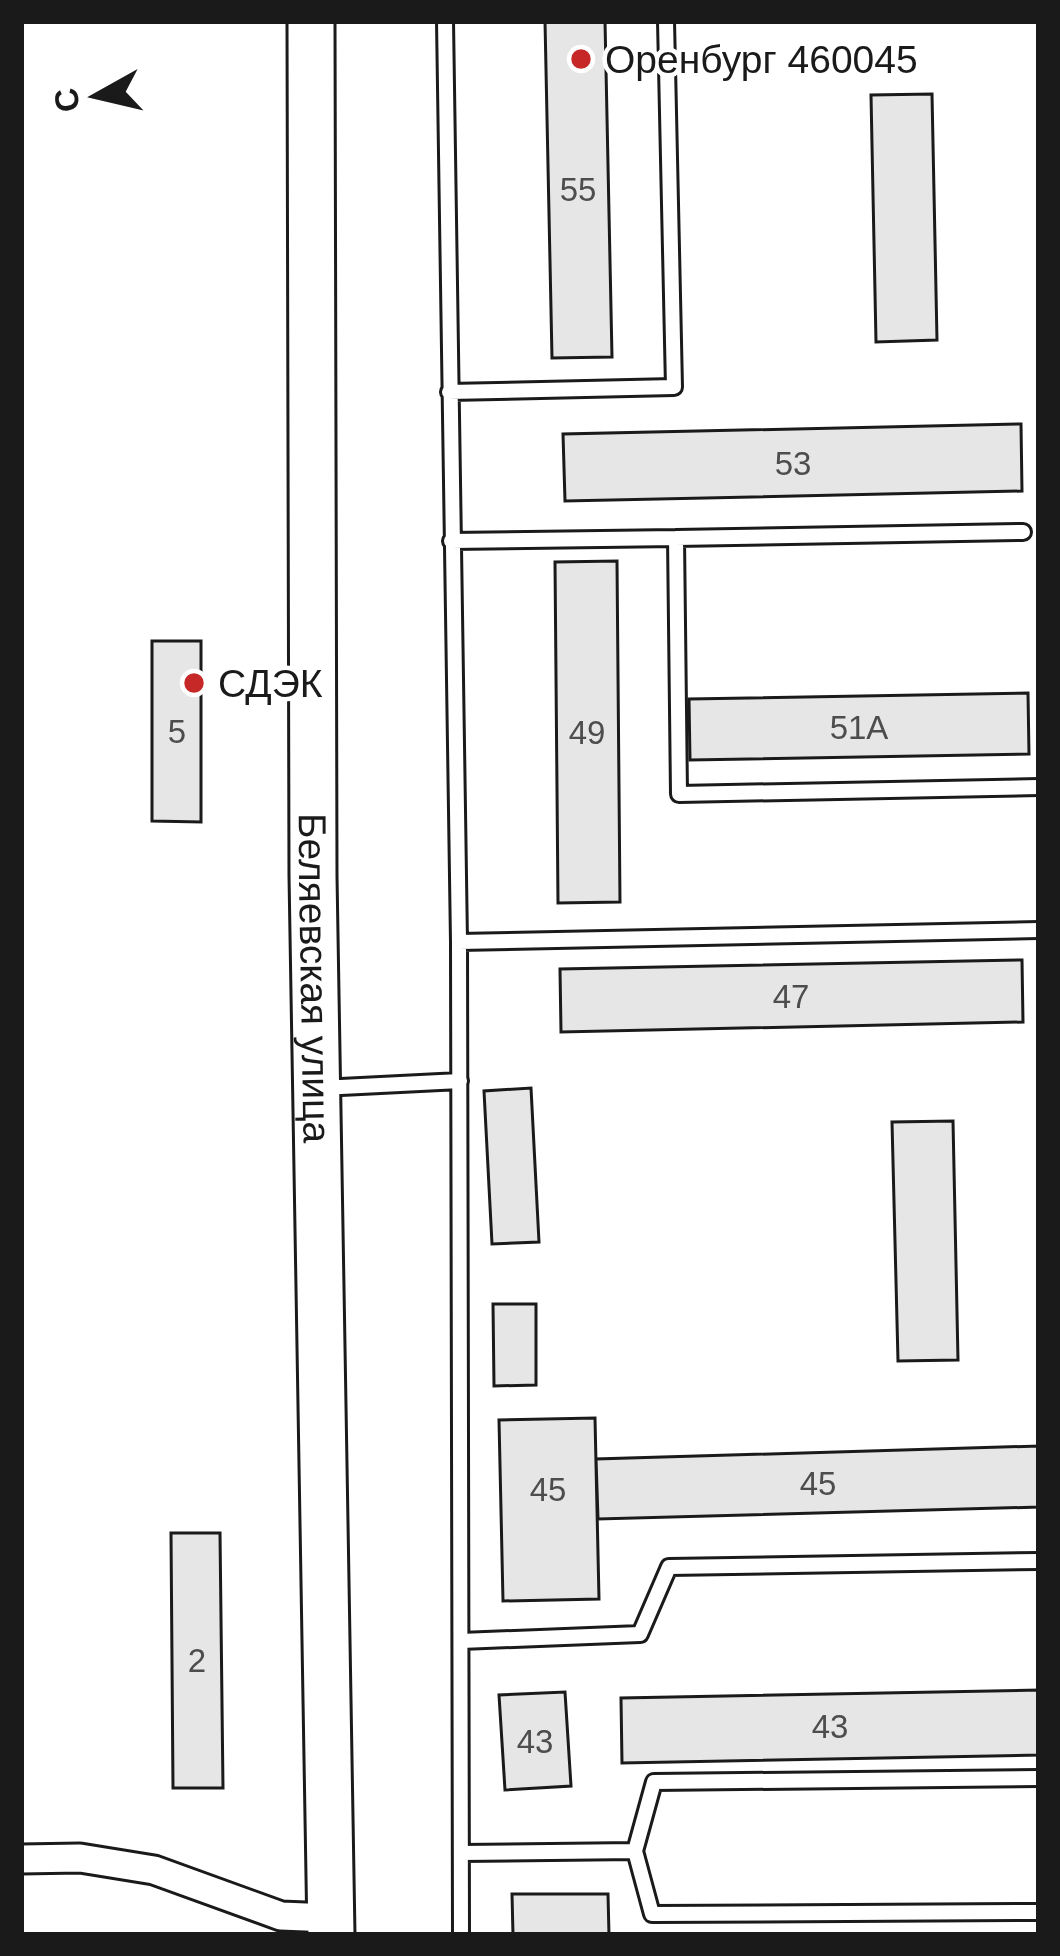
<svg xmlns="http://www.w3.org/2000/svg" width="1060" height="1956" viewBox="0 0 1060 1956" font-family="Arial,sans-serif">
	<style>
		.building { fill: #e6e6e6; stroke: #1a1a1a; stroke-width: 3 }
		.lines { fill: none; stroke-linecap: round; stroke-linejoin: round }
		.lane-casing { stroke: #1a1a1a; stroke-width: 20 }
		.street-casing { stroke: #1a1a1a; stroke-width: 33 }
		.primary-casing { stroke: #1a1a1a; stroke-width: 51 }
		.lane { stroke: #fff; stroke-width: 14 }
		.street { stroke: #fff; stroke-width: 27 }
		.primary { stroke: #fff; stroke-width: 45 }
		.poi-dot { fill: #c62828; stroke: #fff; stroke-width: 4.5 }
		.labels { text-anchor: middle; stroke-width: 9; stroke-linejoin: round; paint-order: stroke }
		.number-label { font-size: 33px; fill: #4d4d4d }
		.poi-label { font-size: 39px; fill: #1a1a1a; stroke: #fff; text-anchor: start }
		.street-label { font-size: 39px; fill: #1a1a1a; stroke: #fff }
	</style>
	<rect width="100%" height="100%" fill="#fff"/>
	<path class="building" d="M 545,21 L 605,21 L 612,357 L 552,358 Z
		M 932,94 L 937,340 L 876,342 L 871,95 Z
		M 1021,424 L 1022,491 L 565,501 L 563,434 Z
		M 617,561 L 620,902 L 558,903 L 555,562 Z
		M 152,641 L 201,641 L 201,822 L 152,821 Z
		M 1028,693 L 1029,754 L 690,760 L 689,699 Z
		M 1022,960 L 1023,1022 L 561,1032 L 560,969 Z
		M 531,1088 L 539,1242 L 492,1244 L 484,1091 Z
		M 953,1121 L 958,1360 L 898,1361 L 892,1122 Z
		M 493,1304 L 536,1304 L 536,1385 L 494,1386 Z
		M 595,1418 L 599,1599 L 503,1601 L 499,1420 Z
		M 1039,1446 L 1039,1507 L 598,1519 L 596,1459 Z
		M 171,1533 L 220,1533 L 223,1788 L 173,1788 Z
		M 1039,1690 L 1039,1755 L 622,1763 L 621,1698 Z
		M 565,1692 L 571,1786 L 505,1790 L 499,1695 Z
		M 512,1894 L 608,1894 L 609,1935 L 513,1935 Z"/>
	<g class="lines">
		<defs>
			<path id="lane" d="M 445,21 L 459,942 L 461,1935
				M 449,392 L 674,387 L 666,21
				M 676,538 L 1023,532
				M 451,541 L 676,538 L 679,794 L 1039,787
				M 459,942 L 1039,930
				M 321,1088 L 460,1081
				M 461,1641 L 640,1634 L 669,1567 L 1039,1561
				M 635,1851 L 654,1782 L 1039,1778
				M 461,1853 L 635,1851 L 652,1914 L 1039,1912"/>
			<path id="street" d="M 21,1859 L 80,1858 L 154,1870 L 281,1916 L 330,1918"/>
			<g id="primary">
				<path id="s1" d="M 311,21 L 313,876 L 331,1935"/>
			</g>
		</defs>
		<use href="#lane" class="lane-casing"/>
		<use href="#street" class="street-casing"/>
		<use href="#primary" class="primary-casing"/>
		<use href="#lane" class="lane"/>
		<use href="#street" class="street"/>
		<use href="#primary" class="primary"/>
	</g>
	<g class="poi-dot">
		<circle cx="581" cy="59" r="12"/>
		<circle cx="194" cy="683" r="12"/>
	</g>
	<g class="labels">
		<g class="number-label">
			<text x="578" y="201">55</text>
			<text x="793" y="475">53</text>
			<text x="859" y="739">51А</text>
			<text x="177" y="743">5</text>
			<text x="587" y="744">49</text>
			<text x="791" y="1008">47</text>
			<text x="818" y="1495">45</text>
			<text x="548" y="1501">45</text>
			<text x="197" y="1672">2</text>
			<text x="830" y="1738">43</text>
			<text x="535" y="1753">43</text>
		</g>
		<g class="poi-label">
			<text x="605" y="73">Оренбург 460045</text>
			<text x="218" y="697">СДЭК</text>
		</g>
		<g class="street-label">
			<text dy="14" stroke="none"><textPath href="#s1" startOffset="957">Беляевская улица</textPath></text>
		</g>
	</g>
	<rect width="1060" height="1956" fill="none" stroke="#1a1a1a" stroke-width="48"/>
	<g transform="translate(96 96) rotate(262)" stroke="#ffffff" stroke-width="9" paint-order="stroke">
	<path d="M0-9L21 45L0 30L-21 45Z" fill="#1a1a1a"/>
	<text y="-18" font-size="33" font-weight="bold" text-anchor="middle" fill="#1a1a1a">С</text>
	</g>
</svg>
